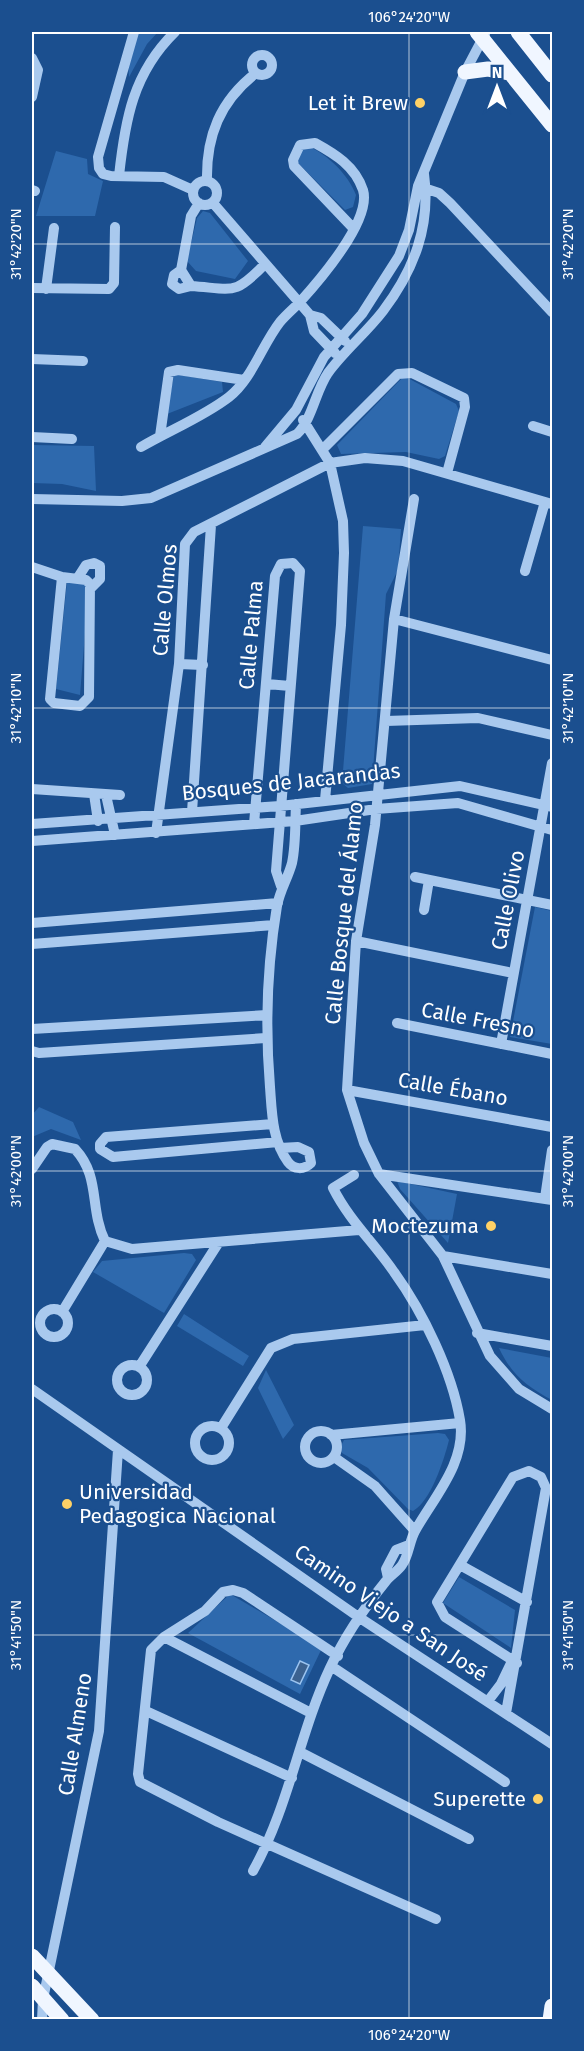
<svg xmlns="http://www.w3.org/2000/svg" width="584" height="2051" viewBox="0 0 584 2051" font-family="'Fira Sans',sans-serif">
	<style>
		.green { fill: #2e69ad }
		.water { fill: #3c6290; stroke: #9cc4f0; stroke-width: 1.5 }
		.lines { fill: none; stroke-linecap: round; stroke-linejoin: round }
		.minor { stroke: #a9c9ee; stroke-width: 10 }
		.major { stroke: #f0f6ff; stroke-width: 15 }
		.ticks { fill: none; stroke: #fff; stroke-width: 1.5; stroke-opacity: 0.45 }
		.poi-dot { fill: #ffd166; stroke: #1b4f8f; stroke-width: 2 }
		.labels { text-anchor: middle; stroke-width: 4.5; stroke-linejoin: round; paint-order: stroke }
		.poi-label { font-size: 21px; fill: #fff; stroke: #1b4f8f; text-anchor: end }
		.street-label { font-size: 21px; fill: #fff; stroke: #1b4f8f }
		.neatline { fill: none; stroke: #fff; stroke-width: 2 }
		.ticks-label { font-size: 15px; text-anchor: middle; fill: #fff }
	</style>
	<rect width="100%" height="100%" fill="#1b4f8f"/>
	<path class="green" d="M 138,32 L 158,32 L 147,44 L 129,77 L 128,62 Z
		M 308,146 C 328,155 348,174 356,195 L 353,207 L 345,210 L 297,162 L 301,148 Z
		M 56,151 L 87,159 L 88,174 L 103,181 L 95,216 L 36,216 Z
		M 203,211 L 210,213 L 248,261 L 235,279 L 196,271 L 187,261 L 197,218 Z
		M 174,374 L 222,382 L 223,392 L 167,414 Z
		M 404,376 L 456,404 L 459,411 L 445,456 L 439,459 L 406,452 L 341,454 L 337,445 Z
		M 32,445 L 94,446 L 96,491 L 62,484 L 32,483 Z
		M 363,526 L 401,529 L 398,570 L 386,594 L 372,784 L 348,788 L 342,783 Z
		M 67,582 L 89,583 L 80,695 L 56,689 Z
		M 535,907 L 552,911 L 552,1044 L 510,1037 Z
		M 39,1107 L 73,1122 L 81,1140 L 51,1129 L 32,1137 L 32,1115 Z
		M 397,1181 L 457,1194 L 448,1243 L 400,1189 Z
		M 184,1253 L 192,1254 L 196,1260 L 164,1313 L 93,1272 L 102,1261 Z
		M 184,1314 L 249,1356 L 243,1366 L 177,1326 Z
		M 499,1348 L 552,1358 L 552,1400 C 527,1387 511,1374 499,1348 Z
		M 266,1370 L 294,1425 L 283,1439 L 258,1388 Z
		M 438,1433 L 445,1434 L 449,1440 C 444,1460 431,1501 413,1511 L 408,1509 L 368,1468 L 342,1453 L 341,1446 L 344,1440 Z
		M 459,1577 L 515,1610 L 511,1648 L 443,1603 Z
		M 230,1594 L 322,1648 L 300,1694 L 188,1633 Z"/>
	<path class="water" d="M 300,1661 L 309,1665 L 300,1684 L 291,1680 Z"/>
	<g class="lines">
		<path class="minor" d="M 134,32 L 98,157 L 99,168 L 103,174 L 111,176 L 164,177 L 193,190
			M252 65a10 10 0 1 1 20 0a10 10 0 1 1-20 0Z
			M 32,58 L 38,70 L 32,97
			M 119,176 C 125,120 133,73 175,32
			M 207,181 C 206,136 220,101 256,73
			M193 193a12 12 0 1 1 24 0a12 12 0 1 1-24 0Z
			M 421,187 L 439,193 L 450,203 L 552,312
			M 32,190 L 35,191
			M 199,203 L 191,216 L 181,270 L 191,286 C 234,289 234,296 265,264
			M 213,203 L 310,315
			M 181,270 L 174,275 L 172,284 L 179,289 L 191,286
			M 32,288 L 109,289 L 114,283 L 115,227
			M 46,289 L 54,228
			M 310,315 L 314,331 L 335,353
			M 310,315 L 321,318 L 345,341
			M 32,359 L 83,361
			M 303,420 L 330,463 L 343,521 L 344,553 L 341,625 L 325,800
			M 533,426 L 552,432
			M 160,436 L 169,372 L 178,370 L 244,380
			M 32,437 L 72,439
			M 141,447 C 170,430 203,417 229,397 C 252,379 262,345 280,322 C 286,315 293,309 299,303 C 319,281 372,220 363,190 C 355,166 335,154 315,143 L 300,145 L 293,160 L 294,166 L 354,229
			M 265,447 L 296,410 L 324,357 L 362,314 L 399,256 L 409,230 L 418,186 L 465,72 L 485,34
			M 322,450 L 398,374 L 412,373 L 464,398 L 465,407 L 447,473
			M 32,499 L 122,501 L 151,498 L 297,434 C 313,418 315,392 328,373 C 344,351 366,333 383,311 C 414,270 431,226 424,174
			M 414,499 L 394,619 L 375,825 L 356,941 L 347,1090 L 364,1143 L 379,1174 L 443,1256 L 490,1356 L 519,1389 L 552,1409
			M 32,567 L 62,577 L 86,580 L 90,584 L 89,697 L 80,706 L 54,703 L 50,699 L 62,577
			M 525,571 L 545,502
			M 77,579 L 86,565 L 94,563 L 100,566 L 100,579 L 91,588
			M 394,619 L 552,660
			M 179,664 L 203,665
			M 267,684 L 290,686
			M 386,721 L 478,718 L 552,735
			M 32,789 L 120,795
			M 94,794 L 98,821
			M 106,795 L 115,835
			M 192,812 L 211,525
			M 32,824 L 280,806 L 460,786 L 552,807
			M 254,824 L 275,576 L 281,564 L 293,563 L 300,571 L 276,871 L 281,886
			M 156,833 L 179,664 L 185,544 L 194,532 L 330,463 L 365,458 L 403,461 L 552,504
			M 32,841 L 295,821 L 376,809 L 458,803 L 552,830
			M 415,877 L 552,905
			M 424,910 L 429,880
			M 32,923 L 278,903
			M 356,941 L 513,973
			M 32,944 L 274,925
			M 397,1023 L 552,1054
			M 32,1029 L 267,1015
			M 501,1044 L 552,763
			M 32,1051 L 39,1053 L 266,1038
			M 347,1090 L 552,1127
			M 273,1124 L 106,1137 L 100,1144 L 100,1149 L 113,1157 L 278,1142
			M 280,1148 L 298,1147 L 309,1152 L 311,1163 C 304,1170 294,1170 288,1162 C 272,1140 272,1113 270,1087 C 265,1027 267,966 277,906 C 280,890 288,878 292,863 C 296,844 295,823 296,804
			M 32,1169 L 47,1147 L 52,1144 L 75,1149 C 101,1177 89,1208 105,1241
			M 379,1174 L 552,1200
			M 545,1198 L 552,1150
			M 105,1241 L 132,1249 L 359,1230
			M 443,1256 L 552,1274
			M40 1323a14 14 0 1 1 28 0a14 14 0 1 1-28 0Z
			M 62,1312 L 105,1241
			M 477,1333 L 552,1346
			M117 1380a15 15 0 1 1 30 0a15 15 0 1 1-30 0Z
			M 139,1367 L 219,1242
			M 32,1389 L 360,1618 L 552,1744
			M195 1443a17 17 0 1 1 34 0a17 17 0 1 1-34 0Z
			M 221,1428 L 271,1348 L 293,1339 L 425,1325
			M305 1447a16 16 0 1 1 32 0a16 16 0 1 1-32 0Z
			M 331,1435 L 460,1423
			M 334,1457 L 375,1486 L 415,1531
			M 460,1565 L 527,1602
			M 388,1578 L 386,1569 L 396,1550 L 409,1545
			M 164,1637 L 311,1713
			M 338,1656 L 243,1593 L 233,1590 L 223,1592 L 205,1611 L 164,1637 L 151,1650 L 138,1774 L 140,1782 L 218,1822 L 436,1919
			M 331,1666 L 505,1782
			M 488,1701 L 501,1684 L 514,1657
			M 146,1711 L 292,1778
			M 506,1713 L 546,1488 L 541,1477 L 529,1471 L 513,1477 L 437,1602 L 445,1617 L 517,1663
			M 300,1752 L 469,1839
			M 253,1871 C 289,1807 299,1734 330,1668 C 344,1638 365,1607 386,1581 C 391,1575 398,1571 402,1565 C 409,1555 409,1542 415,1531 C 434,1497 467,1462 460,1420 C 452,1372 423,1312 394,1272 C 374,1243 349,1220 333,1188 L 354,1175
			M 42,2020 L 43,1999 L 99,1731 L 118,1450"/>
		<path class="major" d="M 477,32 L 552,125
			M 518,32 L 552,75
			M 465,72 L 488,69 L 510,73
			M 32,1956 L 92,2020
			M 32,1986 L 62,2020
			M 550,2020 L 552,2006"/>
	</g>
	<path class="ticks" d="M 409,32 L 409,2020M 32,244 L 552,244M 32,708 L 552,708M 32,1171 L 552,1171M 32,1635 L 552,1635"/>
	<g class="poi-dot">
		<circle cx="420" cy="103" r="6"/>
		<circle cx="491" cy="1226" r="6"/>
		<circle cx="67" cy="1504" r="6"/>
		<circle cx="538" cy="1799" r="6"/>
	</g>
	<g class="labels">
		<g class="poi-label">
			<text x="408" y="110">Let it Brew</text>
			<text x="479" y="1233">Moctezuma</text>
			<text x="79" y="1499" text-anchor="start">Universidad<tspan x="79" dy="24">Pedagogica Nacional</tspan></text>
			<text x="526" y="1806">Superette</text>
		</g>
		<g class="street-label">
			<text transform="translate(165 600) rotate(-85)" y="7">Calle Olmos</text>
			<text transform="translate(251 635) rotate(-85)" y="7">Calle Palma</text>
			<text transform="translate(291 782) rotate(-6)" y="7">Bosques de Jacarandas</text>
			<text transform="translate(508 900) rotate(-79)" y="7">Calle Olivo</text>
			<text transform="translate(344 913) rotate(-84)" y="7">Calle Bosque del Álamo</text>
			<text transform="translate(478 1020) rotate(11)" y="7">Calle Fresno</text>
			<text transform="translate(453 1089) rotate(10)" y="7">Calle Ébano</text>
			<text transform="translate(391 1613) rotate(34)" y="7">Camino Viejo a San José</text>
			<text transform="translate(75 1734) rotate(-81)" y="7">Calle Almeno</text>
		</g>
	</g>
	<rect width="584" height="2051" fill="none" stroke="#1b4f8f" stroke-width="66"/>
	<g transform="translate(497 87)" stroke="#1b4f8f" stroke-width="4.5" paint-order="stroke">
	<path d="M0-4.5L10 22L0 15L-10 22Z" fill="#ffffff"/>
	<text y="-9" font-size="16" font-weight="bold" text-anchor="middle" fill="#ffffff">N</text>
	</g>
	<rect x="33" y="33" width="518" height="1985" class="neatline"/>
	<g class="ticks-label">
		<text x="409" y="22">106°24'20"W</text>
		<text transform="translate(16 244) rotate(-90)" y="5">31°42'20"N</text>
		<text transform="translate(568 244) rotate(-90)" y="5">31°42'20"N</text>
		<text transform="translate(16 708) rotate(-90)" y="5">31°42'10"N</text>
		<text transform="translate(568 708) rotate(-90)" y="5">31°42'10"N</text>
		<text transform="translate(16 1171) rotate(-90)" y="5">31°42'00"N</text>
		<text transform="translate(568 1171) rotate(-90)" y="5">31°42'00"N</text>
		<text transform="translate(16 1635) rotate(-90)" y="5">31°41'50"N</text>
		<text transform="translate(568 1635) rotate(-90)" y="5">31°41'50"N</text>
		<text x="409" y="2040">106°24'20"W</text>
	</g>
</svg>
